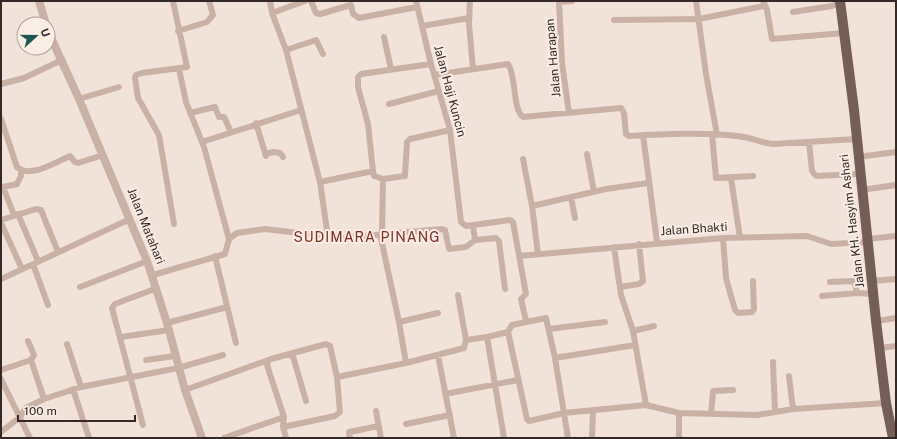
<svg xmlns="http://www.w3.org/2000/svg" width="897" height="439" viewBox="0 0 897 439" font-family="'Public Sans',sans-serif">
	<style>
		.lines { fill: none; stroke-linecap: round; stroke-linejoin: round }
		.minor { stroke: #c9b1a5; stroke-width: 6 }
		.tertiary { stroke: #c9b1a5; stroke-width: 8 }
		.primary { stroke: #765e58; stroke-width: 10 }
		.labels { text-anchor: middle; stroke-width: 4; stroke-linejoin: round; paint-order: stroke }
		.street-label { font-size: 12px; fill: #342926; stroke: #f9ede5 }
		.quarter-label { font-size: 14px; letter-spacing: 1px; fill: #822b21; stroke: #f9ede5 }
	</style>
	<rect width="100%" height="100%" fill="#f1e3d9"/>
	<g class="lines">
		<path class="minor" d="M 173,1 L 187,67 L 142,73 L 136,75 L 135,78 L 138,98 L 159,135 L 174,224
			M 270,1 L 272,13 L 286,50 L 320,182 L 328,237
			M 311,1 L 316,13 L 320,14 L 351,5 L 353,14 L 359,18 L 417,7
			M 416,1 L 431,64 L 450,130 L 461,222 L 466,226 L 510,220 L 513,222 L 526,294 L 521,299 L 526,321
			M 470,1 L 469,24 L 473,69
			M 559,1 L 562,63 L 569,113
			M 696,1 L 706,74 L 717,135
			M 763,1 L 767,10 L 772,39 L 844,33
			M 559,2 L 572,1
			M 793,12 L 832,6 L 840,3
			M 272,13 L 305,1
			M 614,20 L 699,19 L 764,6
			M 422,26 L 469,18
			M 178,31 L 207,22 L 213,15 L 209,1
			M 384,37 L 391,69
			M 286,50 L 316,40 L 323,54
			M 434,75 L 508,64 C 517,78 512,108 523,117 L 621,108 L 624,113 L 626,134 L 629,136 C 664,134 702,132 737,136 C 750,137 761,143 773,144 L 856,139
			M 1,84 L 24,78 L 62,60
			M 79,99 L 119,87
			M 389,104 L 439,91
			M 190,113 L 215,107 L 219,117 L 224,117 L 231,132
			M 1,119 L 17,167 C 30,179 56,162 70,156 L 75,162 L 78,163 L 103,155
			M 256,123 L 266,156
			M 712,134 L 716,178 L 753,176
			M 643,135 L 657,242
			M 202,142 L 301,110
			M 809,142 L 812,171 L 816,176 L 860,174
			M 265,154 L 274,152 L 280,153 L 283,157
			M 587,154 L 594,192
			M 858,157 L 896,152
			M 523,159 L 532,206 L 538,254
			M 373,171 L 374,176 L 383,179 L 405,176 L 407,142 L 410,139 L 450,130
			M 731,178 L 740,238
			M 320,182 L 373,171 L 368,124 L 358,87 L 358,77 L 361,74 L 431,64
			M 861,190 L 896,185
			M 571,197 L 575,218
			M 532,206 L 606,189 L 648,183
			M 18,214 L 38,261
			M 14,215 L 3,187 L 17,184 L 21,176 L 21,170
			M 1,220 L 36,209 L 41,210 L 58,252
			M 1,223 L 22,269
			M 473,226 L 475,240 L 496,238 L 499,241 L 505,289
			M 380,234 L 399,322 L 406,363
			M 382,234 L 383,179
			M 723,238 L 726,278 L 735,310 L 738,313 L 752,312 L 754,309 L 753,281
			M 229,239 L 237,233 L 265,229 L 341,238 L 442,229 L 445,230 L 449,249 L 466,247 L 475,240
			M 867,239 L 896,236
			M 614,247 L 621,295 L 633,331 L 646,405
			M 215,256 L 236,343
			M 519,256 L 723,238 L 807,236 L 831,244 L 868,242
			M 33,264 L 48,305
			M 153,275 L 225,254 L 229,239 L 204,147 L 186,102 L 179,69
			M 1,279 L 130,219
			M 872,281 L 896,279
			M 830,282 L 853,281 L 855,284 L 857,293 L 874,294
			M 80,287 L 147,261
			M 620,287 L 639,284 L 643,281 L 639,244
			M 822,296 L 857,293
			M 876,321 L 896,318
			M 399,322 L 438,313
			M 167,323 L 227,307
			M 549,329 L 605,322
			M 633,331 L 654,326
			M 508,332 L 512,325 L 546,318 L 555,358 L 568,438
			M 121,337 L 169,330
			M 487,337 L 504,438
			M 466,340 L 487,337 L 508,332 L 527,419 L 529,421 L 564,413 L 646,405 L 679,413 L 757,415 L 793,409 L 886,403
			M 28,341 L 34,355 L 31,360 L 44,399
			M 67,344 L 81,387
			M 880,348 L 896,346
			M 292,353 L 306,401
			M 438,355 L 454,438
			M 555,358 L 635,345
			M 146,360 L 175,356
			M 268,361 L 267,365 L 284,417 L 283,427 L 286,438
			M 773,362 L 775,412
			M 1,370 L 31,360
			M 789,376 L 793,409
			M 337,377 L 406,363 L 464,348 L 466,340 L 458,295
			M 1,379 L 30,438
			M 73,389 L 89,438
			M 185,390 L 271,359 L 326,344 L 330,346 L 337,377 L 340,412 L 335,416 L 283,427
			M 445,394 L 518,380
			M 376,411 L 381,438
			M 711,414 L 713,391 L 733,390
			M 406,424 L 450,415
			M 143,425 L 112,308 L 115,304 L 157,288
			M 1,432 L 20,417 L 26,408 L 44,399 L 81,387 L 178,368 L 223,355
			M 224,438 L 284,417
			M 350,438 L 349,432 L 379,426
			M 592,438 L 593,410
			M 679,438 L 679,413"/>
		<path class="tertiary" d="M 39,1 L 46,24
			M 48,31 L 79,99 L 147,261 L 167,323 L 185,390 L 202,438"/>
		<path class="primary" d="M 840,1 L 854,110 L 876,321 L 886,403 L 893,438"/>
	</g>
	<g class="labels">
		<g class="street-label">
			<text transform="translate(553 58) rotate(-95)" y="4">Jalan Harapan</text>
			<text transform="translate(450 91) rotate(75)" y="4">Jalan Haji Kuncin</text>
			<text transform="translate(852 221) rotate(-97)" y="4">Jalan KH. Hasyim Ashari</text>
			<text transform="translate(146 226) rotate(68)" y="4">Jalan Matahari</text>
			<text transform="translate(694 229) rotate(-4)" y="4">Jalan Bhakti</text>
		</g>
		<g class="quarter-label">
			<text x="367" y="242">SUDIMARA PINANG</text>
		</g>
	</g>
	<rect width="897" height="439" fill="none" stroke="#342926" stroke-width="4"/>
	<g transform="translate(36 36) rotate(69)"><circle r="19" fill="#f9ede5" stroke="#aa9f99"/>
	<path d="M0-3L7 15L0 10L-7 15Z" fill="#1d5552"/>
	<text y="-6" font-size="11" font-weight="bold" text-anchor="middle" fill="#342926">U</text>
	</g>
	<path d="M18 415v6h117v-6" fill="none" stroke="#342926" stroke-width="2"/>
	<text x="24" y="415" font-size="12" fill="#342926" stroke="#f9ede5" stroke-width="3" paint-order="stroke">100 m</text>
</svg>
